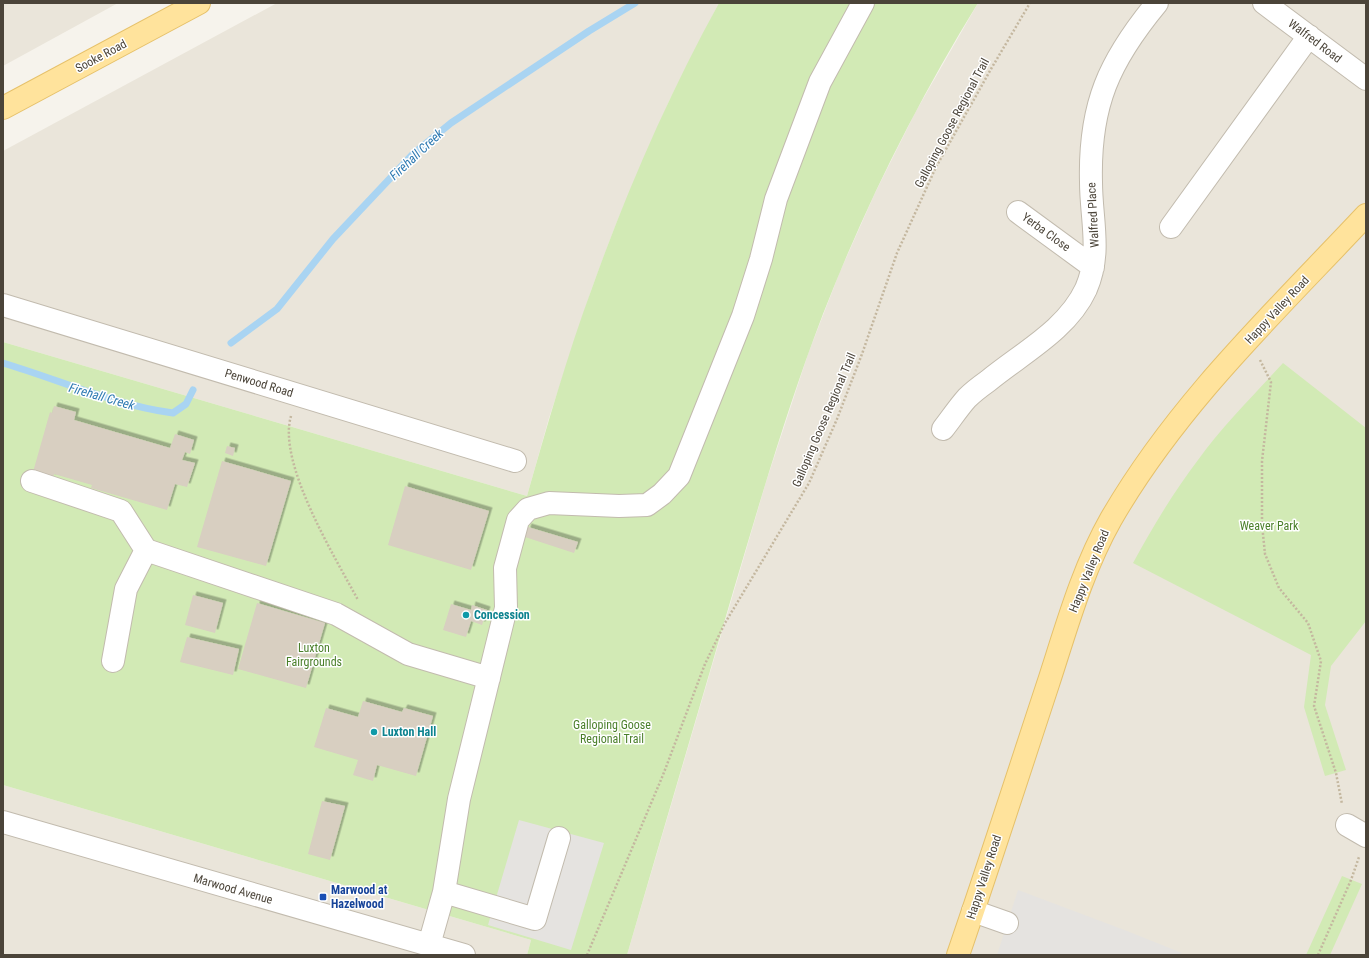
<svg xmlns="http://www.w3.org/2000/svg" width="1369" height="958" viewBox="0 0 1369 958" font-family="'Roboto Condensed',sans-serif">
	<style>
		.residential { fill: #eae5da }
		.green { fill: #d2eab5 }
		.parking { fill: #e5e3e0 }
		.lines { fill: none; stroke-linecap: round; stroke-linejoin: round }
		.stream { stroke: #a9d4f2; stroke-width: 7 }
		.building { fill: #d8cfc1; filter: url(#shadow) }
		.minor-casing { stroke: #c2bbae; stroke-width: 24 }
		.major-casing { stroke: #e6c16a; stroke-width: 24 }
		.path { stroke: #c4b79f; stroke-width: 2.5; stroke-dasharray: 2 2; stroke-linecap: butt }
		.minor { stroke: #fff; stroke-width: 22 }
		.major { stroke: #ffe39c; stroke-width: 22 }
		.culture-dot { fill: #0f9aa8; stroke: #fff; stroke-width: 1.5 }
		.transit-dot { fill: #1a4fb4; stroke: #fff; stroke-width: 1.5 }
		.labels { text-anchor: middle; stroke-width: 3; stroke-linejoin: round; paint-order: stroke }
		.street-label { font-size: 12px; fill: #4b4439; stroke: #fff }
		.park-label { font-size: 12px; fill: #4a7f2a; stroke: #fff }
		.culture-label { font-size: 12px; font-weight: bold; fill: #0d838f; stroke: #fff; text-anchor: start }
		.transit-label { font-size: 12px; font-weight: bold; fill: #164399; stroke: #fff; text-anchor: start }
		.water-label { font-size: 13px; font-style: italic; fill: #2e7ab2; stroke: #fff }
	</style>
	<defs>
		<filter id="shadow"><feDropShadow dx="3.5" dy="-3.5" stdDeviation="0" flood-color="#0004"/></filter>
	</defs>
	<rect width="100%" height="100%" fill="#f6f3ec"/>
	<path class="residential" d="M 3,3 L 118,3 L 3,66 Z
		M 277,3 L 719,3 L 670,99 L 616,224 L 592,288 L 549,418 L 527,496 L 3,342 L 3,151 Z
		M 978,3 L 1366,3 L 1366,955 L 627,955 L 766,482 L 808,354 L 839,274 L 875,193 L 915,113 Z
		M 3,785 L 531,940 L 527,955 L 3,955 Z"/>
	<path class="green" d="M 719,3 L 978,3 C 917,102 865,206 823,314 C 788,405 761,498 733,592 C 698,713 662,834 627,955 L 527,955 L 531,940 L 3,785 L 3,342 L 527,496 C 547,426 567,356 592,288 C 627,190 669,94 719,3 Z
		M 1283,363 L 1366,428 L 1366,621 L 1331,666 L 1325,705 L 1346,770 L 1325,776 L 1304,707 L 1311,655 L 1133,563 C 1152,528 1173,493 1198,460 C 1223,425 1254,395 1283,363 Z
		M 1342,876 L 1362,884 L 1330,955 L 1306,955 Z"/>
	<path class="parking" d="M 519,820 L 604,843 L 571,950 L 488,925 Z
		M 1018,890 L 1127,931 L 1182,953 L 1178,955 L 997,955 Z"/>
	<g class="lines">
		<path class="stream" d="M 231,343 L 277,309 L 333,239 L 413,154 L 451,123 L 589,31 L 635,3
			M 3,363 C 60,380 114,405 173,413 L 186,404 L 193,390"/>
	</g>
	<path class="building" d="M 54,406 L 76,412 L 74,420 L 170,448 L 175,434 L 194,440 L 190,454 L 185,452 L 182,460 L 195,463 L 187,487 L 175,484 L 167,510 L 91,488 L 92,485 L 54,474 L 53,478 L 33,472 L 50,412 L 52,413 Z
		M 227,446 L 235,448 L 233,456 L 225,453 Z
		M 222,461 L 291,481 L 266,566 L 197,547 Z
		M 405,486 L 489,511 L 471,570 L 388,545 Z
		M 528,527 L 578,542 L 574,553 L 525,537 Z
		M 193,595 L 223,603 L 215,633 L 185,625 Z
		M 257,603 L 325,623 L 306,688 L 238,669 Z
		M 451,604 L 471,610 L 472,605 L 487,610 L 482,625 L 471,621 L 466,637 L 443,630 Z
		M 187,637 L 239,649 L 233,675 L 180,662 Z
		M 363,701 L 402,712 L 404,708 L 433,716 L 416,776 L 377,765 L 373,781 L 353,775 L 358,760 L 314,747 L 326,708 L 358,717 Z
		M 322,801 L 345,806 L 330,860 L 308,854 Z"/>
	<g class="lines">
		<defs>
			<path id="minor" d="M 1264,3 L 1366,79
				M 1018,212 L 1093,267
				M 1171,227 L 1309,36
				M 3,305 L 515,461
				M 943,429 C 951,419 958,408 967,398 C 973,392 981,386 988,381 C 1022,353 1067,330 1086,289 C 1102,252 1091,220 1091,182 C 1089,105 1109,61 1157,3
				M 32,481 L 121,511 L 146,550 L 336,614 L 408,654 L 489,678
				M 113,661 L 126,589 L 146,550
				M 3,822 L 464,955
				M 1347,825 L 1366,836
				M 444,892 L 535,919 L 559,838
				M 973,911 L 1007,923
				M 429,945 L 444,892 L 459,799 L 506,608 L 505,568 L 518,520 L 528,509 L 549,503 L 619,506 L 647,505 L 662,494 L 679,476 L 743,316 L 761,259 L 776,199 L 820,82 L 863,3"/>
			<path id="major" d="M 3,108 L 199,3
				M 958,955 C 989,865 1018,775 1048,684 C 1066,629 1082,570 1111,519 C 1178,403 1276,311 1366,215"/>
		</defs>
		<use href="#minor" class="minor-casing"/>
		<use href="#major" class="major-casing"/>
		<path class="path" d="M 1260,360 L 1271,382 L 1262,461 L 1262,524 L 1265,554 L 1279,588 L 1308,623 L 1321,661 L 1314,706 L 1336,773 L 1342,804
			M 291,416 C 277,463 335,557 358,600
			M 587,955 L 663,775 L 705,664 L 725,623 L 809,483 L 837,419 L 862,354 L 897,253 L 936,167 L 991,69 L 1030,3
			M 1318,955 L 1351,880 L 1359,857"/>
		<use href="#minor" class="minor"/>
		<use href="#major" class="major"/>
	</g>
	<g class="culture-dot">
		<circle cx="466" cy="615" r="4"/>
		<circle cx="374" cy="732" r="4"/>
	</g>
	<rect class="transit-dot" x="319" y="893" width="8" height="8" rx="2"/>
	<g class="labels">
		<g class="street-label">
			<text transform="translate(1315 41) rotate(37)" y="4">Walfred Road</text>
			<text transform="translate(101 56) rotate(-28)" y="4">Sooke Road</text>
			<text transform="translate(952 123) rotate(-62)" y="4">Galloping Goose Regional Trail</text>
			<text transform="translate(1093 215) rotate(-93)" y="4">Walfred Place</text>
			<text transform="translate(1046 232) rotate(36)" y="4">Yerba Close</text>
			<text transform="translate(1277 310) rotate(-47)" y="4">Happy Valley Road</text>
			<text transform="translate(259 383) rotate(17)" y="4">Penwood Road</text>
			<text transform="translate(824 420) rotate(-67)" y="4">Galloping Goose Regional Trail</text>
			<text transform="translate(1089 571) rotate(-68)" y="4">Happy Valley Road</text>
			<text transform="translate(984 877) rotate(-72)" y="4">Happy Valley Road</text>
			<text transform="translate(233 889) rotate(16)" y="4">Marwood Avenue</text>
		</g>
		<g class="park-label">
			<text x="1269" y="530">Weaver Park</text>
			<text x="314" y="652">Luxton<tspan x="314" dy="14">Fairgrounds</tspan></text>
			<text x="612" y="729">Galloping Goose<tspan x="612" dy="14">Regional Trail</tspan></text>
		</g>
		<g class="culture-label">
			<text x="474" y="619">Concession</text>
			<text x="382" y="736">Luxton Hall</text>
		</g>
		<g class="transit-label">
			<text x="331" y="894">Marwood at<tspan x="331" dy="14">Hazelwood</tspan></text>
		</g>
		<g class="water-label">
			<text transform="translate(416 154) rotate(-43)" y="5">Firehall Creek</text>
			<text transform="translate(102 396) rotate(16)" y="5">Firehall Creek</text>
		</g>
	</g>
	<rect width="1369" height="958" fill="none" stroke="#4b4439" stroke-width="8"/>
</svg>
